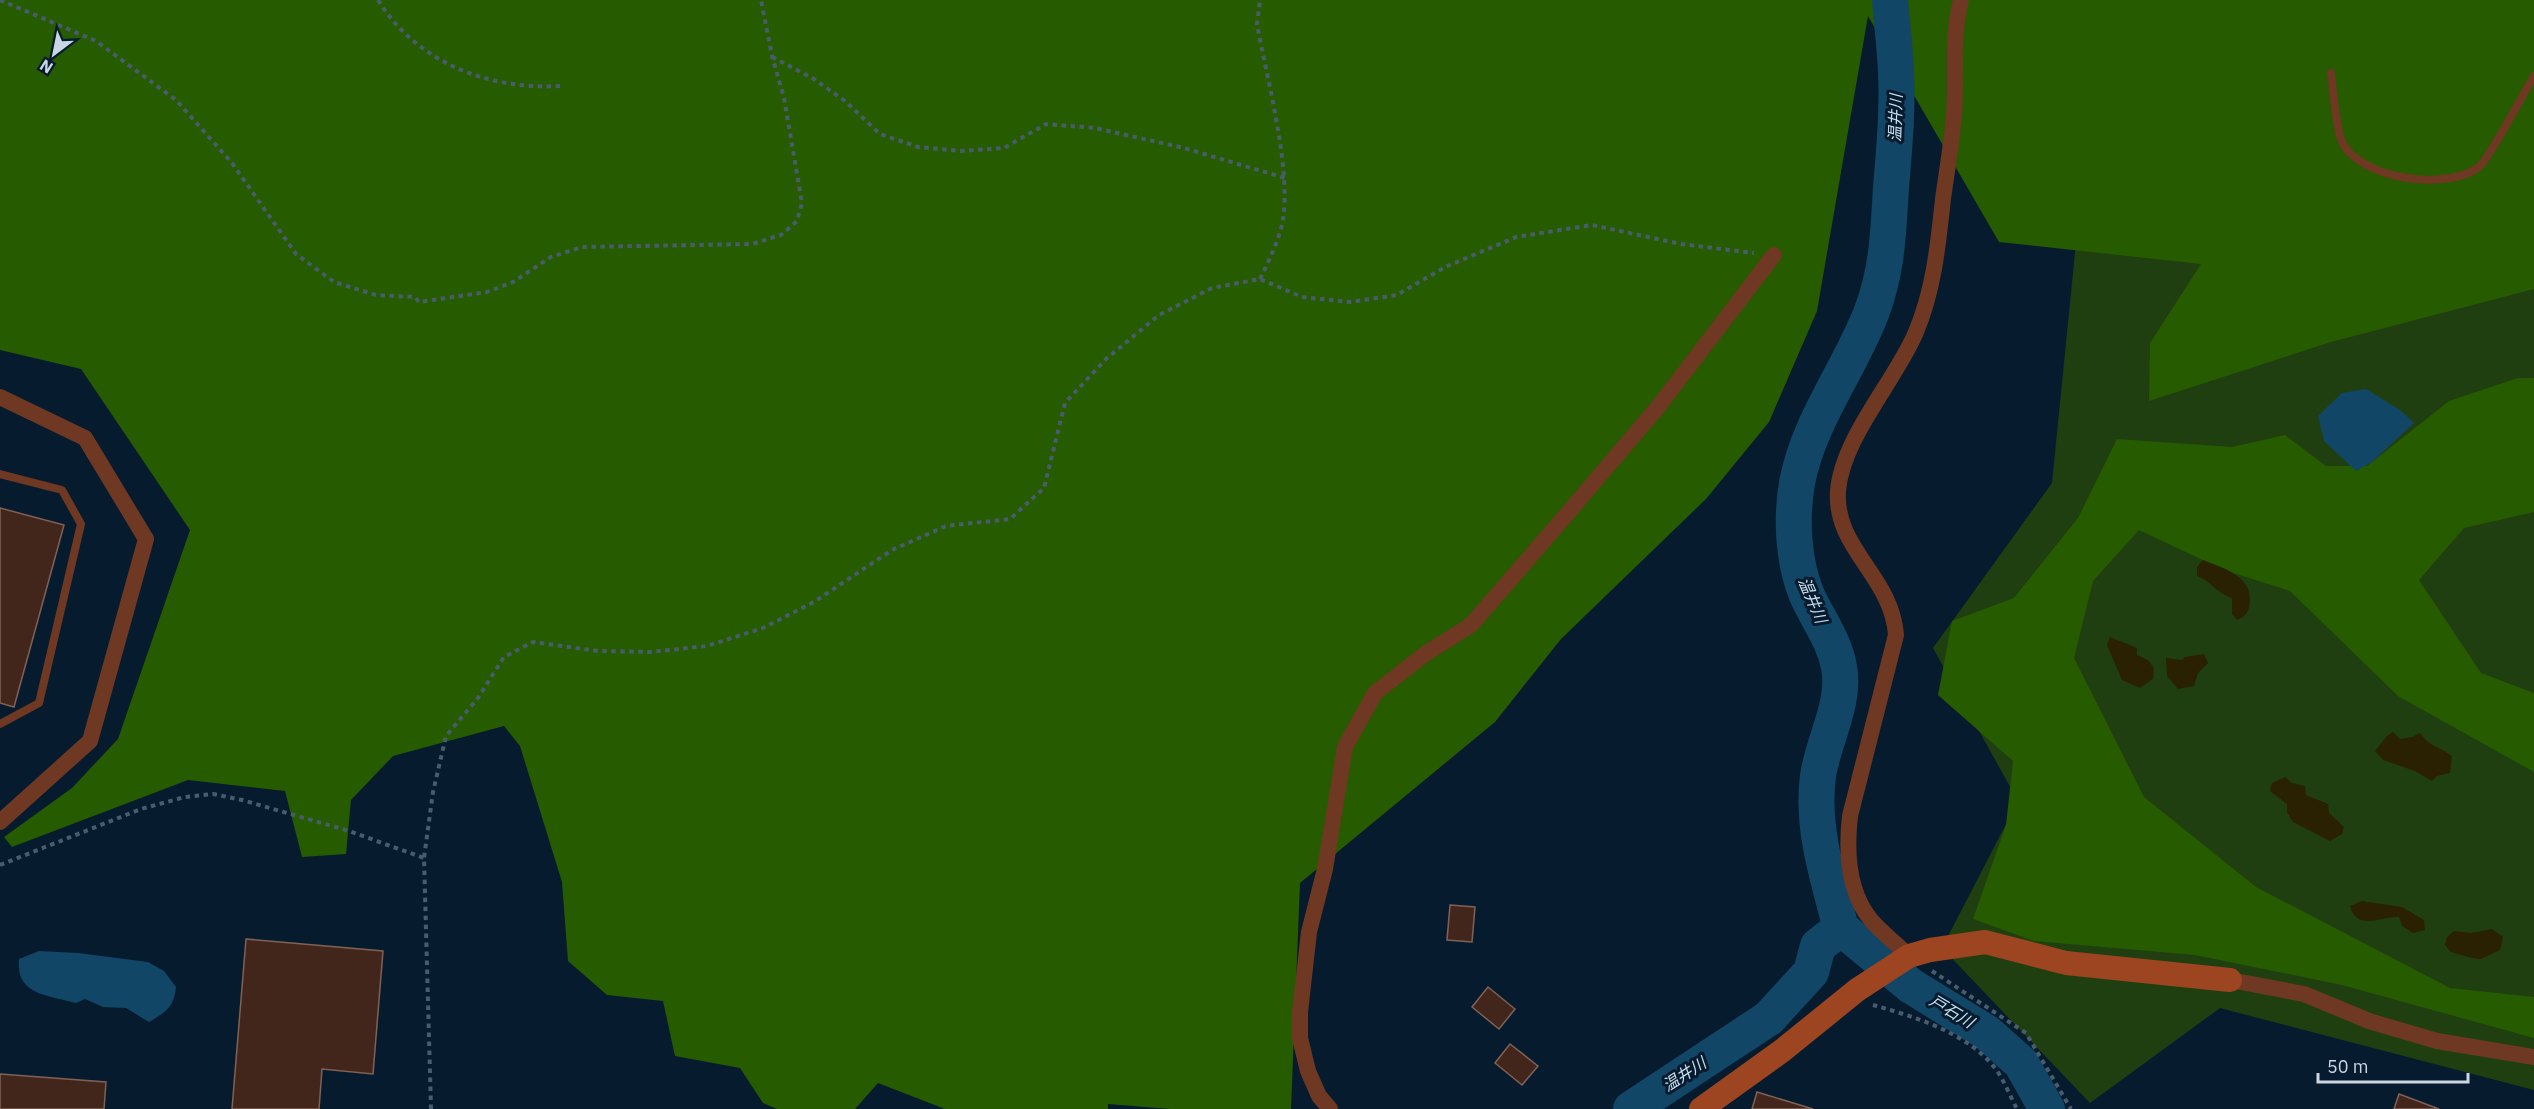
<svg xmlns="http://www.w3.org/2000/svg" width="2534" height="1109" viewBox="0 0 2534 1109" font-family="'IBM Plex Sans','Noto Sans JP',sans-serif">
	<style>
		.green { fill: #203f11 }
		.forest { fill: #265b00 }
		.sand { fill: #292101 }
		.water { fill: #114666 }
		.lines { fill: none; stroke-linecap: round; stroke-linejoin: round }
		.river { stroke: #114666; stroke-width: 36 }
		.building { fill: #42261c; stroke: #816155; stroke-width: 1.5 }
		.path { stroke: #495c6d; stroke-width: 4; stroke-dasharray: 4.5 4.5; stroke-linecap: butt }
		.lane { stroke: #6e3822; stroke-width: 8 }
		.street { stroke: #6e3822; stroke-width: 16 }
		.secondary { stroke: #9c4520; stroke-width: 24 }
		.labels { text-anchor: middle; stroke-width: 6; stroke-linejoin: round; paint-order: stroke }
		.water-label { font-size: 16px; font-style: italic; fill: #cadfef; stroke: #061c2e }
	</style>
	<rect width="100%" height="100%" fill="#061c2e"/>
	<path class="green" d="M 2534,0 L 2534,1090 L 2220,1008 L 2090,1103 L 1942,948 L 2018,801 L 1933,648 L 2052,483 L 2087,133 Z"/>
	<path class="forest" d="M 0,0 L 2534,0 L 2534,289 L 2331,342 L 2149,401 L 2150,343 L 2201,264 L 1999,242 L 1868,16 L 1817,311 L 1769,422 L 1706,499 L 1561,639 L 1495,722 L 1300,883 L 1291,1109 L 1170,1109 L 1108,1104 L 1108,1109 L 945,1109 L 878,1083 L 855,1109 L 777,1109 L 763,1103 L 740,1068 L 675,1056 L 663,1001 L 607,995 L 568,961 L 562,882 L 520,746 L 504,726 L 393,756 L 351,800 L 346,854 L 302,857 L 285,791 L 188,780 L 12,847 L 4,837 L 72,788 L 118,739 L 190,530 L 81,369 L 0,350 Z
		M 2518,378 L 2534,378 L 2534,512 L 2464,528 L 2419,580 L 2481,673 L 2534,693 L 2534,772 L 2398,696 L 2290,591 L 2224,570 L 2139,530 L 2093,581 L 2074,658 L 2144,797 L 2256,887 L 2450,988 L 2534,997 L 2534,1038 L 2342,985 L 2195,955 L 2034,941 L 1973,919 L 2006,825 L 2013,761 L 1938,695 L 1952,621 L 2014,598 L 2078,518 L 2117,439 L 2232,447 L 2285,435 L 2326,466 L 2367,466 L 2449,401 Z"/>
	<path class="sand" d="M 2203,560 C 2223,568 2252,576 2250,602 C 2249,612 2246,616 2237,620 L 2232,614 L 2232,598 C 2217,594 2211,581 2197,576 L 2197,567 Z
		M 2110,637 L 2137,648 L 2137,655 L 2148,660 L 2154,668 L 2153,679 L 2140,688 L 2122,680 L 2107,645 Z
		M 2204,654 L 2208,663 L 2198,673 L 2194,686 L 2178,689 L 2167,676 L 2166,658 L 2182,660 L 2185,657 Z
		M 2393,732 L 2400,739 L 2412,737 L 2420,733 C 2430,747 2438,746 2452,756 L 2450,773 L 2437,776 L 2432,781 L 2415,771 L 2383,760 L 2375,751 L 2387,736 Z
		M 2285,777 L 2292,783 L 2305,786 L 2306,795 L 2328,804 L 2329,813 L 2344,827 L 2342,834 L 2330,841 L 2293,822 L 2287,812 L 2287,804 L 2270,791 L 2272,783 Z
		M 2362,901 L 2402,907 L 2424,920 L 2425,930 L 2413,933 L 2402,926 L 2399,917 C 2381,916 2357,932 2350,906 Z
		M 2492,929 L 2503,937 L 2500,950 L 2481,959 L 2471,958 L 2451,952 L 2445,945 L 2447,937 L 2454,931 L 2471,933 Z"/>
	<path class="water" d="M 2366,389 L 2400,410 L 2414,423 L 2372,462 L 2356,471 L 2324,441 L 2318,416 L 2342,393 Z
		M 39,951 L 78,953 L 148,962 L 164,971 L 176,987 C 174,1007 166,1012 149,1022 L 126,1008 L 103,1007 L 85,999 L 76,1003 C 48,995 15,995 19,959 Z"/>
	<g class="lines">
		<path class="river" d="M 1841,928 C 1828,879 1811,826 1818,776 C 1823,741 1846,703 1839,667 C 1834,639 1817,619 1806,593 C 1793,560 1791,518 1797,483 C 1808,422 1850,369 1872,311 C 1888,267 1888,233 1891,188 C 1894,150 1898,111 1896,72 C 1895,48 1892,24 1890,0
			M 1841,928 L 1911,986 L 1986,1032 L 2021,1063 L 2047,1109
			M 1631,1109 L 1769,1018 L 1811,972 L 1818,946 L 1841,928"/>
	</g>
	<path class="building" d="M 0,508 L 64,525 L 14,707 L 0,703 Z
		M 1450,905 L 1475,907 L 1472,942 L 1447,940 Z
		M 246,939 L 383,951 L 373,1074 L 322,1069 L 319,1109 L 232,1109 Z
		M 1488,987 L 1515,1009 L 1499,1029 L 1472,1007 Z
		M 1510,1044 L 1538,1066 L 1522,1085 L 1495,1063 Z
		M 0,1074 L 106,1082 L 104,1109 L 0,1109 Z
		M 1757,1092 L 1813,1109 L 1752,1109 Z
		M 2399,1094 L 2439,1109 L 2394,1109 Z"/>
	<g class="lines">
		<path class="path" d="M 0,0 L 96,41 L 176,100 L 232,163 L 296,254 L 334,282 L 376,295 L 415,297 L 419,302 L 487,292 L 513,282 L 551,257 L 582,247 L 752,244 L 781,235 L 797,221 L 802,203 L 784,98 L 772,56 L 761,0
			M 378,0 C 417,63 489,90 560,86
			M 772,57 L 814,79 L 845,101 L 880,134 L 918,147 L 961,151 L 1004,148 L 1046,124 L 1095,128 L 1184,148 L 1285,178
			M 1260,279 C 1269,260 1279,241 1283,220 C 1291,166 1267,79 1257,24 L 1260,0
			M 0,865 L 141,809 L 185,797 L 213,794 L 242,800 L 349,831 L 424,858
			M 1932,971 L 2026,1033 L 2071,1109
			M 1873,1005 C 1915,1017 1966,1032 1995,1068 C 2004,1080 2010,1096 2017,1109
			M 431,1109 L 424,858 L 433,792 L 446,736 L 478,698 L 504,657 L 533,642 L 598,651 L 650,652 L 707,646 L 763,628 L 814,602 L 892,550 L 946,526 L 1010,519 L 1044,488 L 1065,403 L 1106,359 L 1159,315 L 1212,288 L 1260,279 L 1302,297 L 1350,302 L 1397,295 L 1445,267 L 1516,237 L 1592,225 L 1681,244 L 1754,253"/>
		<path class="lane" d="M 2331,73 C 2333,88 2336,130 2342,142 C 2361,180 2447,191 2479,167 C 2489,159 2524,92 2534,76
			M 0,474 L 62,490 L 81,524 L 39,703 L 0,724"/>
		<path class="street" d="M 0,397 L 85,438 L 146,539 L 90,741 L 0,822
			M 1909,956 C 1897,944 1882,933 1871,920 C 1848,892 1846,851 1850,816 L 1896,635 C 1892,576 1834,549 1838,491 C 1842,438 1896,380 1916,332 C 1934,289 1938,245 1943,199 C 1947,170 1952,142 1954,113 C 1957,75 1951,38 1961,0
			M 2230,980 L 2304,994 L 2369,1021 L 2437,1041 L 2534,1057
			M 1330,1109 L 1319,1096 L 1308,1071 L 1300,1038 L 1300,1012 L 1309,932 L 1325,869 L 1345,747 L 1375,693 L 1425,654 L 1471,625 L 1567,514 L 1658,407 L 1774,255"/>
		<path class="secondary" d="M 1701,1109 L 1783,1050 L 1857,990 L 1909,956 L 1930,950 L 1985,942 L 2066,963 L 2230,980"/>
	</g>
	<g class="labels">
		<g class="water-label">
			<text transform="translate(1895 118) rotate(-88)" y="6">温井川</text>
			<text transform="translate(1813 600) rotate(67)" y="6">温井川</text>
			<text transform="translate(1952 1011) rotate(31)" y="6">戸石川</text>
			<text transform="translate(1684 1074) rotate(-33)" y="6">温井川</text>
		</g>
	</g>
	<g transform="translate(54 54) rotate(212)" stroke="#061c2e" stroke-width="4.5" paint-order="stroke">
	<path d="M0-4.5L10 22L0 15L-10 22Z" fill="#c9d6e3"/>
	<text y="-9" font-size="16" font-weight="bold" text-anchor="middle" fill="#c9d6e3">N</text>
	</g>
	<path d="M2318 1073v9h150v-9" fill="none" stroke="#c9d6e3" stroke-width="3"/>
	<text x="2327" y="1073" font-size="18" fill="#c9d6e3" stroke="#061c2e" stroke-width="4.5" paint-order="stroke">50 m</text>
</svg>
